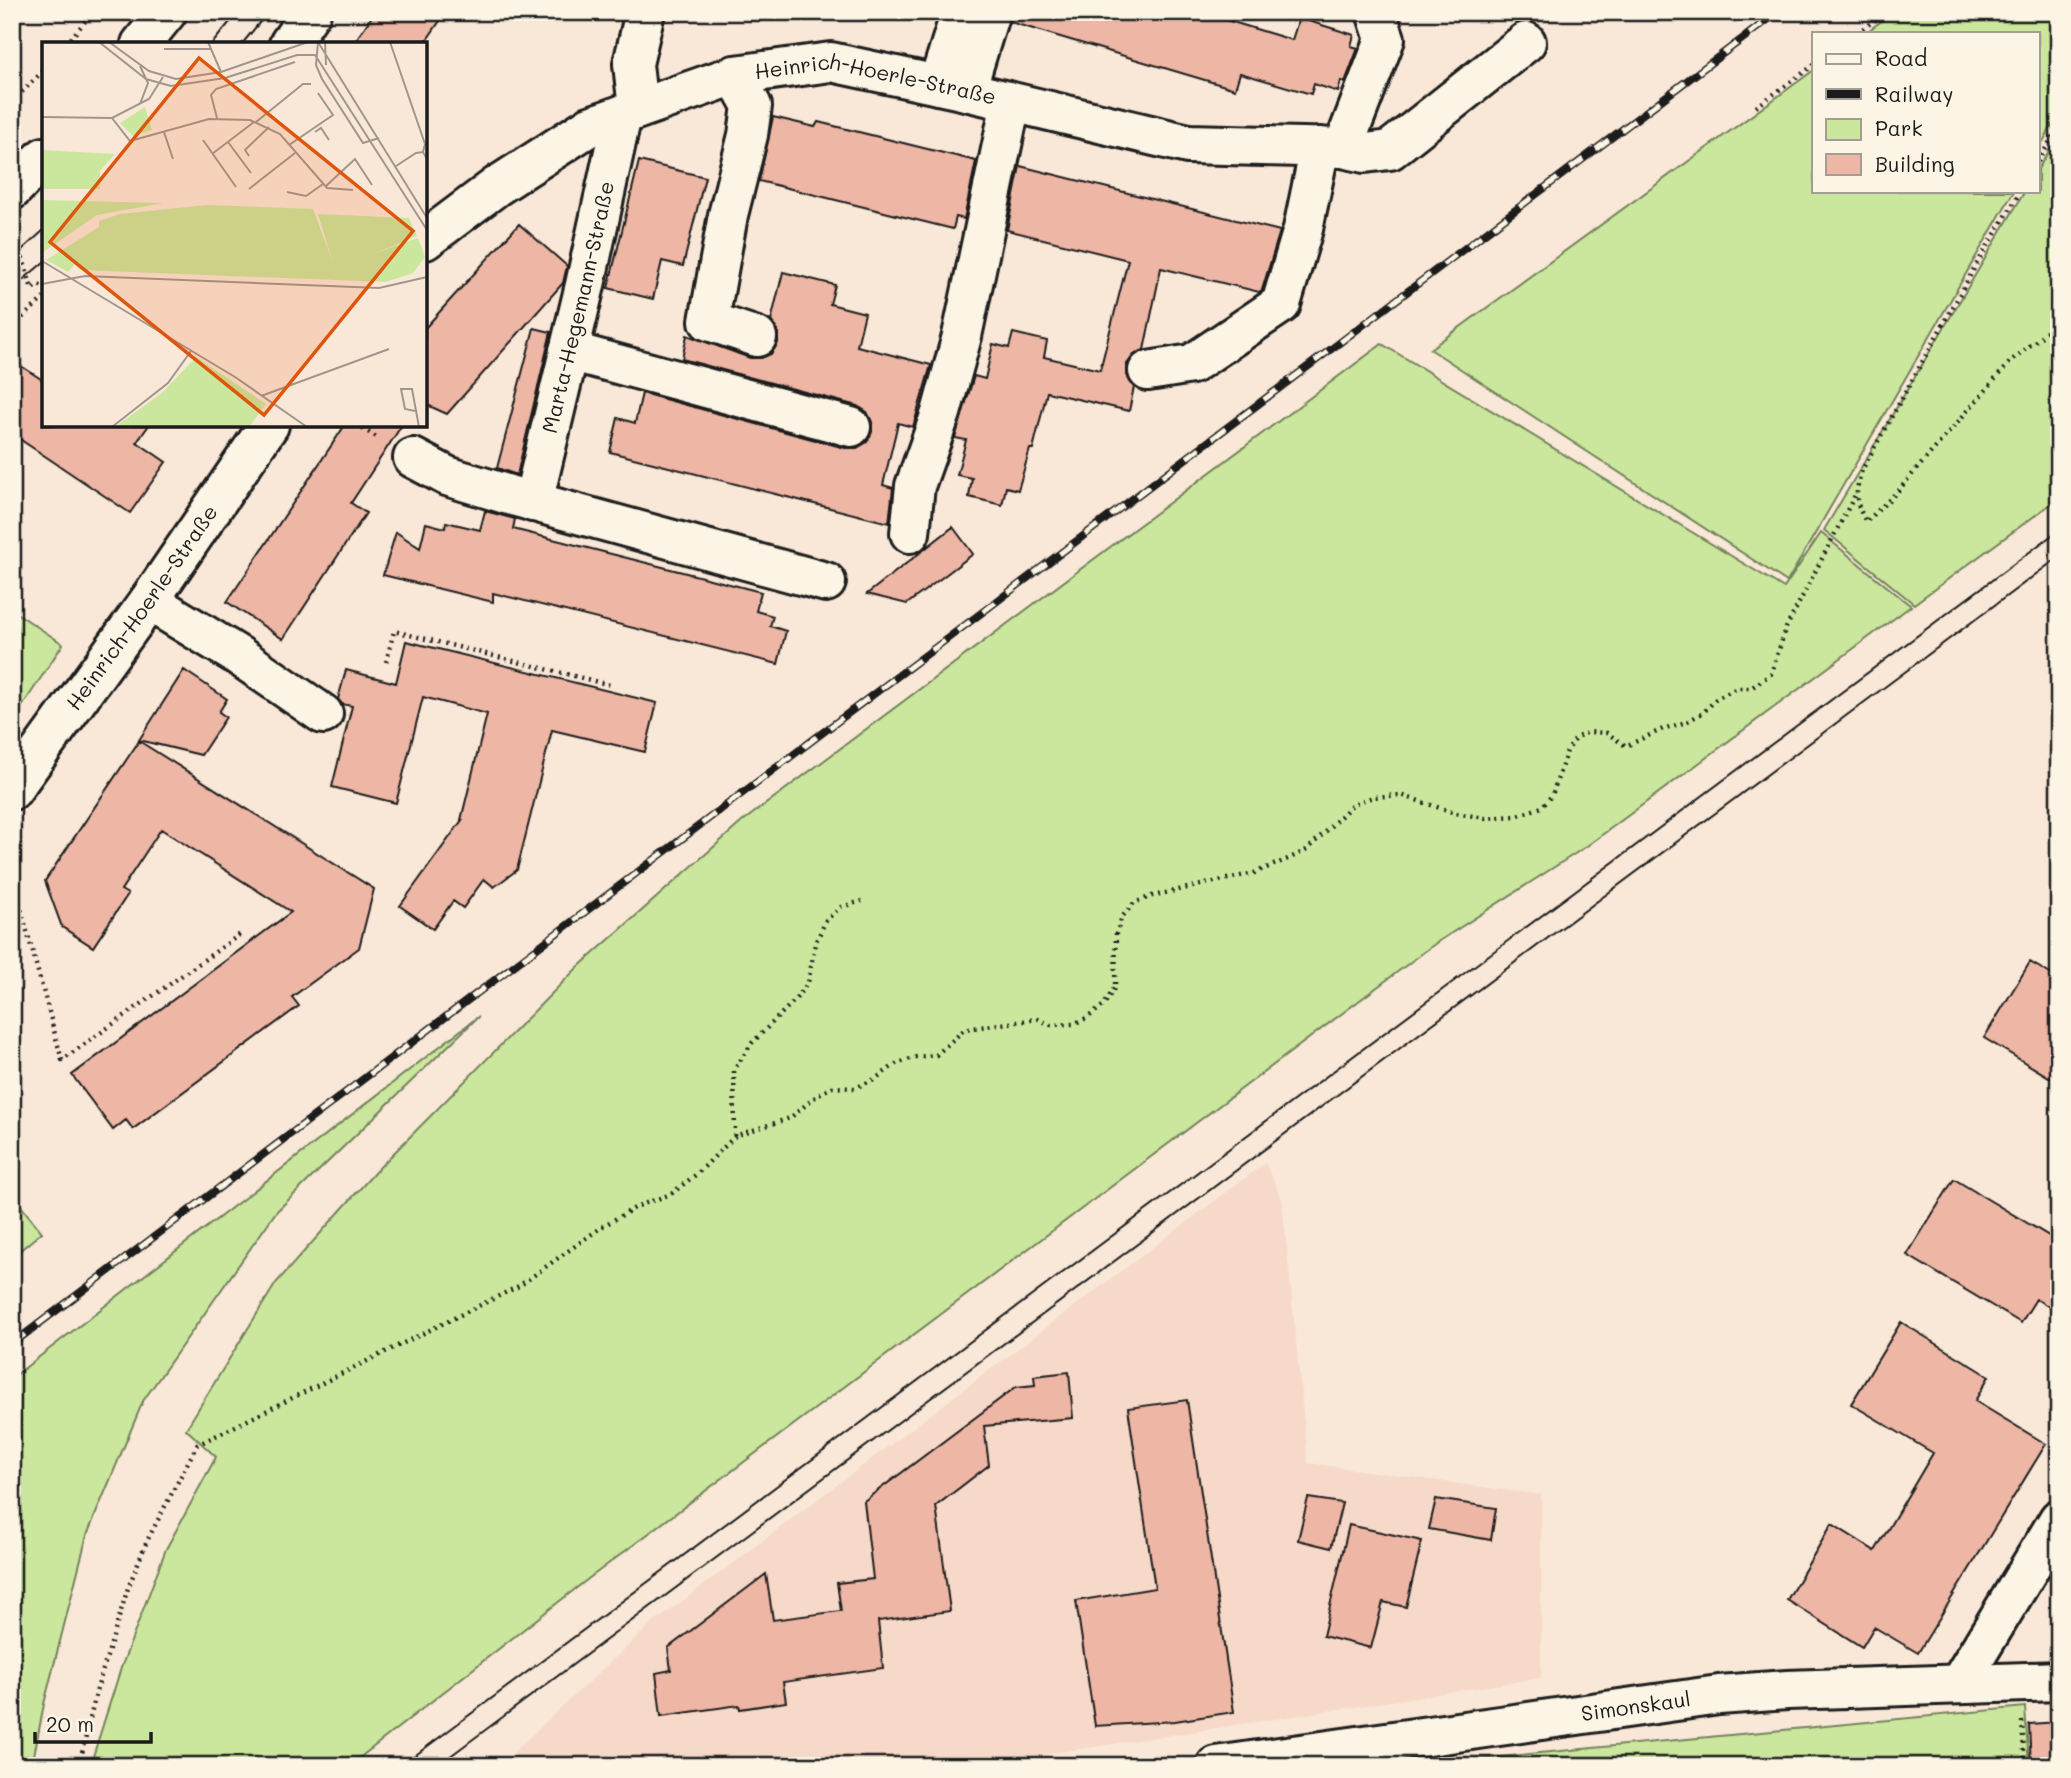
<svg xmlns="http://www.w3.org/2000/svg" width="2071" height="1778" viewBox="0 0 2071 1778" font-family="Mali,sans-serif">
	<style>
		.built { fill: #f6d9c9 }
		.green { fill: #cbe79d; stroke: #74825c; stroke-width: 2 }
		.building { fill: #eeb6a5; stroke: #1c1c1c; stroke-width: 2 }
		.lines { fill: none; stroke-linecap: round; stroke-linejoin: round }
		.minor-casing { stroke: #1c1c1c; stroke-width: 44 }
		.path { stroke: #1c1c1c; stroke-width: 4.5; stroke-dasharray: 2 5; stroke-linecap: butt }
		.minor { stroke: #fcf5e5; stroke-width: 38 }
		.tram { stroke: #1c1c1c; stroke-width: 2 }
		.rail-casing { stroke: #1c1c1c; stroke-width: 8 }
		.rail { stroke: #fcf5e5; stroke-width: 5; stroke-dasharray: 16; stroke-linecap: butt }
		.labels { text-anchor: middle; stroke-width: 5; stroke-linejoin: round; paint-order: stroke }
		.street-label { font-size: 21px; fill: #1c1c1c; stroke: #fcf5e5 }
		.inset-road { fill: none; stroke: #a1968d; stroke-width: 2 }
		.view { fill: #de560d; fill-opacity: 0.15; stroke: #de560d; stroke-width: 3.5 }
		.inset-edge { fill: none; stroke: #1c1c1c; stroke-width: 3.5 }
	</style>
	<rect width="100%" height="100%" fill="#f9e8d8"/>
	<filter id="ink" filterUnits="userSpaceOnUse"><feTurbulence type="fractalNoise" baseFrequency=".0143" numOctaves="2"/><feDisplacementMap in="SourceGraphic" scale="14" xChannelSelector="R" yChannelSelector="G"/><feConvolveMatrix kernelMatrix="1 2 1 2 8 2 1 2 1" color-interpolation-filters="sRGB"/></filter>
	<g filter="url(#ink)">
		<path class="built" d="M 1265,1163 L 1282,1199 L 1308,1463 L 1541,1495 L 1541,1678 L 969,1766 L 498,1766 L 648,1627 Z"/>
		<path class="green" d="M 1894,12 L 2059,12 L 2059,114 L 2038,150 L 2038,33 L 1865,33 Z
			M 1814,70 L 1814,191 L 2014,191 L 1787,582 L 1430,349 Z
			M 2059,134 L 2059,498 L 1914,604 L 1824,530 L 2025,191 L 2038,191 L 2038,169 Z
			M 1382,344 L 1784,588 L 1821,533 L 1911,606 L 1587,846 L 1436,943 L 588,1579 L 349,1766 L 90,1766 L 121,1668 L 166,1549 L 216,1457 L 186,1429 L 276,1283 L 375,1172 L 577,968 L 743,821 Z
			M 12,610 L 63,644 L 12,722 Z
			M 479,1016 L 276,1212 L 143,1401 L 87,1535 L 44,1704 L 32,1766 L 12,1766 L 12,1378 Z
			M 12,1195 L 42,1232 L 12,1257 Z
			M 2025,1707 L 2029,1766 L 1404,1766 Z"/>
		<path class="building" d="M 375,12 L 446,12 L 424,44 L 353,44 Z
			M 1011,12 L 1200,12 L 1292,40 L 1299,18 L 1354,35 L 1351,46 L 1358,48 L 1345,82 L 1341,81 L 1338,92 L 1314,84 L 1311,94 L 1240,73 L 1235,89 L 1010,22 Z
			M 773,117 L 815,127 L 818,122 L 976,161 L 964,219 L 956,217 L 953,229 L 759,181 Z
			M 639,161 L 705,177 L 683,266 L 662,261 L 653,299 L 608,288 Z
			M 1020,166 L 1280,231 L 1262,290 L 1259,292 L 1161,268 L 1144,350 L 1134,355 L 1127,364 L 1127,375 L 1134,387 L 1129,411 L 1047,392 L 1033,449 L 1030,449 L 1018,490 L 1006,487 L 1002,505 L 969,497 L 972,478 L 957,475 L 966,440 L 955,438 L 974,376 L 985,379 L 993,344 L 1009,348 L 1013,333 L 1047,341 L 1044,357 L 1100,370 L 1128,260 L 1007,230 Z
			M 519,224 L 567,266 L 563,283 L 447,414 L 425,404 L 425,328 Z
			M 783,272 L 835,285 L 830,304 L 865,313 L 857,346 L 931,365 L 913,427 L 898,423 L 883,485 L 893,488 L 889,523 L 610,452 L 618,418 L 635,423 L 642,393 L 845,448 L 857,448 L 867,442 L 872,432 L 872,422 L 867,412 L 857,406 L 682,359 L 687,335 L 750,358 L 761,358 L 771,354 L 778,343 L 778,332 L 771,321 Z
			M 534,328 L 551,332 L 517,475 L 497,468 Z
			M 12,360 L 44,381 L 44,425 L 149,425 L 137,442 L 166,462 L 130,513 L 12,434 Z
			M 345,425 L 402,425 L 351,503 L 366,513 L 283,639 L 227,602 Z
			M 485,511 L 515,519 L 513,529 L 761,592 L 756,611 L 773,616 L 770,626 L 786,631 L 778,664 L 493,593 L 493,602 L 383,575 L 396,532 L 420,548 L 426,523 L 445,528 L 446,522 L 480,530 Z
			M 953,527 L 973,554 L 907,604 L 867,594 Z
			M 406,641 L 657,703 L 645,752 L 552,730 L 517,870 L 494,887 L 484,879 L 463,908 L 453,901 L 433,929 L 400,906 L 462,820 L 461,820 L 487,714 L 423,697 L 396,803 L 332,787 L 352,706 L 342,704 L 338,699 L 346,670 L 396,683 Z
			M 184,670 L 227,699 L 219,712 L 226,717 L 201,755 L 139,740 Z
			M 139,741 L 374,889 L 359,948 L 292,997 L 299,1006 L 133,1129 L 126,1120 L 113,1130 L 72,1075 L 291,912 L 161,829 L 121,890 L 128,894 L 93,947 L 62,927 L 45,881 Z
			M 2030,962 L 2059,979 L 2059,1083 L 1984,1038 Z
			M 1954,1179 L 2059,1242 L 2059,1313 L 2036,1299 L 2021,1323 L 1907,1255 Z
			M 1901,1322 L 1989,1376 L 1975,1401 L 2046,1444 L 1918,1653 L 1874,1627 L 1862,1647 L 1787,1600 L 1832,1524 L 1875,1551 L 1933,1453 L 1851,1404 Z
			M 1069,1372 L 1073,1418 L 984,1426 L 989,1465 L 936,1506 L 950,1611 L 878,1621 L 883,1668 L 783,1682 L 786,1702 L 740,1709 L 739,1705 L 661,1716 L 656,1673 L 671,1670 L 668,1648 L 766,1574 L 773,1620 L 841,1611 L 837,1583 L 873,1579 L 864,1501 L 1016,1387 L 1035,1385 L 1034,1376 Z
			M 1187,1400 L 1234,1712 L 1175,1721 L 1095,1726 L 1076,1601 L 1155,1588 L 1128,1408 Z
			M 1308,1498 L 1342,1503 L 1331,1548 L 1298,1540 Z
			M 1436,1499 L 1496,1508 L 1491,1540 L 1429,1529 Z
			M 1349,1525 L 1422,1541 L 1406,1607 L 1383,1602 L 1371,1648 L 1323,1636 Z
			M 2059,1722 L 2059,1766 L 2031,1766 L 2029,1724 Z"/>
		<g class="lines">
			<defs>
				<g id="minor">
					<path d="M 141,44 L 167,12"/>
					<path d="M 289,44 L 311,12"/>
					<path d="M 735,75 L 752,106 L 748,135 L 728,215 L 709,321 L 757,337"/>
					<path d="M 938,85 L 961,12"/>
					<path d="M 966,91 L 990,12"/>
					<path d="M 638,109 L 633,64 L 645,12"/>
					<path d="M 1343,148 L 1385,39 L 1376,12"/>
					<path d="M 12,190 L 44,157"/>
					<path id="s1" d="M 425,240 L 497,186 L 590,126 L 735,75 L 831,62 L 966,91 L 1188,144 L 1343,148 L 1365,153 L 1390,150 L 1526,42"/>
					<path d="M 569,351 L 851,427"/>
					<path d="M 1148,371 L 1192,364 L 1281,304 L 1303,229 L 1320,147"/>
					<path d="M 413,458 L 447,476 L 509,495 L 826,582"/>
					<path id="s2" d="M 533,502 L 585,285 L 622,115"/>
					<path d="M 910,533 L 915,486 L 941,413 L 962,336 L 1011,102"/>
					<path d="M 149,601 L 239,656 L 323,714"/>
					<path id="s3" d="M 12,790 L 149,601 L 269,425"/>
					<path d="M 1959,1684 L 2059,1519"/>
					<path id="s4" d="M 1216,1766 L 1719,1695 L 1787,1690 L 2059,1681"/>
				</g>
			</defs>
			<use href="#minor" class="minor-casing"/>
			<path class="path" d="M 1857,33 L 1886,12
				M 66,44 L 93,12
				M 12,102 L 44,70
				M 1756,107 L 1814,65
				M 2038,162 L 2059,125
				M 2021,191 L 1975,267 L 1862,470 C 1855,493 1854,500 1866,522 L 1896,493 L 2011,361 L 2059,322
				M 12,238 L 16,235 L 32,289 L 38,285 L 44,287
				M 12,327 L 44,298
				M 356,425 L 380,439
				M 386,662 L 394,631 L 614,686
				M 12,876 L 62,1060 L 242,933
				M 735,1136 L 734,1070 L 752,1043 L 794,1001 L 808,983 L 815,944 L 826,920 L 841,907 L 862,901
				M 2022,1721 L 2025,1766
				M 79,1766 L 97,1689 L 128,1588 L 147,1541 L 197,1445 L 519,1286 L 603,1226 L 638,1206 L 671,1194 L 698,1173 L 735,1136 L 790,1118 L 819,1094 L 832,1087 L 855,1088 L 875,1079 L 896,1064 L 916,1057 L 936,1055 L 965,1029 L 1038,1019 L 1051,1025 L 1073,1024 L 1087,1018 L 1104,1005 L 1115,987 L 1116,934 L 1122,917 L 1134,903 L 1152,896 L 1254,873 L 1288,859 L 1307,850 L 1353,804 L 1373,797 L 1401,795 L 1455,813 L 1485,818 L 1516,816 L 1542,807 L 1552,795 L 1567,751 L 1577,737 L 1589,732 L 1607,733 L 1626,746 L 1663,729 L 1686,722 L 1704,712 L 1716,699 L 1737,688 L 1751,688 L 1771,674 L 1786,628 L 1855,495"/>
			<use href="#minor" class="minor"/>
			<path class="tram" d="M 212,44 L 238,12
				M 242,44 L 268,12
				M 12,259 L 44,230
				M 12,289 L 44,262
				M 401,1766 L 2059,530
				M 437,1766 L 2059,557"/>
			<defs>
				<path id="rail" d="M 12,1344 L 1778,12"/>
			</defs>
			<use href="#rail" class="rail-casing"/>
			<use href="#rail" class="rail"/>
		</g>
	</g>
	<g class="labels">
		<g class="street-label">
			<text dy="7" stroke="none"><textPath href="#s1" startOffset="497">Heinrich-Hoerle-Straße</textPath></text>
			<text dy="7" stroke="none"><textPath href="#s2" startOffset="200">Marta-Hegemann-Straße</textPath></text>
			<text dy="7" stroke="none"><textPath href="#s3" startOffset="224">Heinrich-Hoerle-Straße</textPath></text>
			<text dy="7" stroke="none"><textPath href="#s4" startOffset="424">Simonskaul</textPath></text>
		</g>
	</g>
	<g transform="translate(42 42)">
		<rect width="385" height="385" fill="#f9e8d8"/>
		<path d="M 103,65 L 110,88 L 91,94 L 78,81 ZM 0,108 L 73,112 L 58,129 L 58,147 L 0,147 ZM 0,158 L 121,161 L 55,173 L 0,211 ZM 165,163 L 271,167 L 291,221 L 276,172 L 367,176 L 375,194 L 331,212 L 376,196 L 383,215 L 371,231 L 344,240 L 38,228 L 33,222 L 26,230 L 4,218 L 57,185 L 57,179 L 78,172 ZM 154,315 L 224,362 L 207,385 L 73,385 L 121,350 Z" fill="#cbe79d"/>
		<path class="inset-road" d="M 57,0 L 104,37 L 129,44 L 183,36 L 255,13 L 273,13 L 385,188M 67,0 L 107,29 L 134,37 L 179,30 L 266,0M 166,0 L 179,30M 276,0 L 274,23 L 280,37 L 321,101 L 337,96M 276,0 L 385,176M 283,0 L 284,23M 348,0 L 383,102 L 381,110M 122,7 L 170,7M 98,62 L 106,41 L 98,24M 0,75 L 70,76 L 107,57 L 121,35M 70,76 L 88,99 L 167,77 L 208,78 L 238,92 L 285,146 L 311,148M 175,76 L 169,53 L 174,47 L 253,20M 214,80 L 261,42 L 269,42M 122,90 L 131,117M 273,90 L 279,86 L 287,98M 161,98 L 194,145M 186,100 L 209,131M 247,103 L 291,73 L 276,51M 170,112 L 212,80M 207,114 L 203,108 L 227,85M 354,124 L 374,111 L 381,110 L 385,117M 284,144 L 313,117 L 330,143M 207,147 L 253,111M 245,150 L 264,154 L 281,142M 0,219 L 193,335 L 265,385M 0,242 L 43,234 L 337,246 L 385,235M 219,354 L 347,307M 373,369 L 363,367 L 359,347 L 370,347 L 377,385M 70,385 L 126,341 L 149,309"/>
		<path class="view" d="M 157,16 L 371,189 L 222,373 L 8,200 Z"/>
		<rect width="385" height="385" class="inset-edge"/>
	</g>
	<rect width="2071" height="1778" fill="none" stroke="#fcf5e5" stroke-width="42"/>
	<rect x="21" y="21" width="2029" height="1736" fill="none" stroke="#1c1c1c" stroke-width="2.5" filter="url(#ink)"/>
	<rect x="1812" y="32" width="228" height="161" fill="#fcf5e5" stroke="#a29e95" stroke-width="2"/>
	<rect x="1826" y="54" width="35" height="10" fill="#fcf5e5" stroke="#a29e95" stroke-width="2"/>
	<text x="1875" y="66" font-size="21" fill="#1c1c1c">Road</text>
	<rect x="1826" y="89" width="35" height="10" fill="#1c1c1c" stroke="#a29e95" stroke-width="2"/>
	<text x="1875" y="102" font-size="21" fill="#1c1c1c">Railway</text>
	<rect x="1826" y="119" width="35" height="21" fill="#cbe79d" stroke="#a29e95" stroke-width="2"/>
	<text x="1875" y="136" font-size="21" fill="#1c1c1c">Park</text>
	<rect x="1826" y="154" width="35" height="21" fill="#eeb6a5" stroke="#a29e95" stroke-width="2"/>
	<text x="1875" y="172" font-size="21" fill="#1c1c1c">Building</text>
	<path d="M35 1732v10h116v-10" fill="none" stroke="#1c1c1c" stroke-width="3.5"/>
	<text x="46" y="1732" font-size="21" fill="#1c1c1c" stroke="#fcf5e5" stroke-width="5" paint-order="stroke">20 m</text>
</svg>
